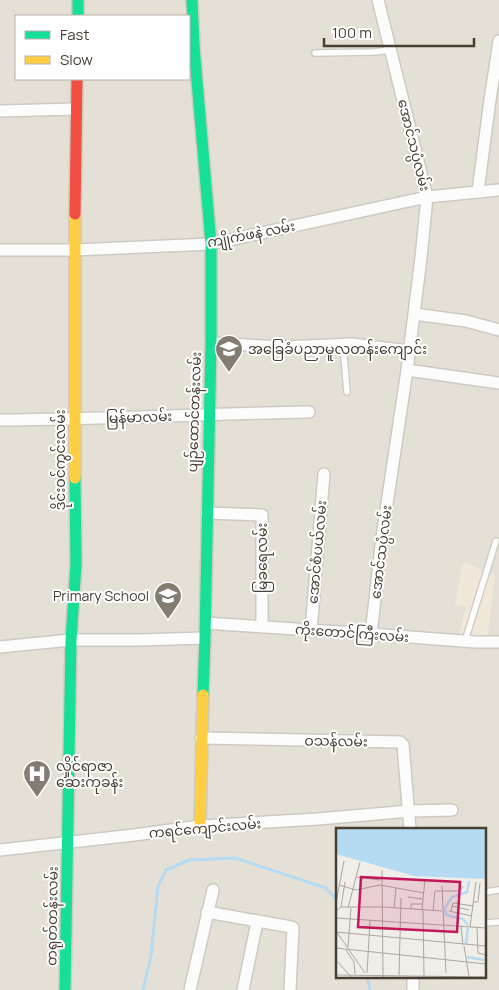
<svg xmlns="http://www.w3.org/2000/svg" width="499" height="990" viewBox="0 0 499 990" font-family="Manrope,'Noto Sans Myanmar',sans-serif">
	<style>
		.residential { fill: #e5e0d5; fill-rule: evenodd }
		.education { fill: #efe8d9 }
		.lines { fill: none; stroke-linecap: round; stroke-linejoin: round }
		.stream { stroke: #b4dbf2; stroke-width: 3 }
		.lane-casing { stroke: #cdcac4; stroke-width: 8 }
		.street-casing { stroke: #cdcac4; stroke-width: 14 }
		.fast-casing { stroke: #d0cbbe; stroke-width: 14 }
		.slow-casing { stroke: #d0cbbe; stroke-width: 14 }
		.jam-casing { stroke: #d0cbbe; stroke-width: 14 }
		.lane { stroke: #fdfcfc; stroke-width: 5.5 }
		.street { stroke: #fdfcfc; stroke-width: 11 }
		.fast { stroke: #16e098; stroke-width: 11 }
		.slow { stroke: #ffcf43; stroke-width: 11 }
		.jam { stroke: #f24e42; stroke-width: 11 }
		.labels { text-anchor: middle; stroke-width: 4; stroke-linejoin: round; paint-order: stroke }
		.street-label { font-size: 14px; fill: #473f34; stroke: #fff }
		.poi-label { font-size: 14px; fill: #473f34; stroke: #fff; text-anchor: start }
		.inset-river { fill: none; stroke: #b4dbf2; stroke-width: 2.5 }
		.inset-road { fill: none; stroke: #aca8a0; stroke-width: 1 }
		.view { fill: #c2185b; fill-opacity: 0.15; stroke: #c2185b; stroke-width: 2.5 }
		.inset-edge { fill: none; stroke: #473f34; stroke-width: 2.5 }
	</style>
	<rect width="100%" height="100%" fill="#f0eee8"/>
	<path class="residential" d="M 0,0 L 499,0 L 499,990 L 0,990 ZM 16,16 L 189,16 L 189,79 L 16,79 ZM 338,829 L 485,829 L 485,976 L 338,976 Z"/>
	<path class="education" d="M 463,562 L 495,575 L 487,641 L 458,638 L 466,607 L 455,605 Z"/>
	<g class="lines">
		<path class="stream" d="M 367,976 L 370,990
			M 143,990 L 151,956 L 158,886 L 166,870 L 189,860 L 235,858 L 326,888 L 338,901"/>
		<defs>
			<path id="lane" d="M 315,53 L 374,52 L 391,50
				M 343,344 L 347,392
				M 465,641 L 496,541
				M 485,892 L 499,890
				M 485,923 L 499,922"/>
			<path id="street" d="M 0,111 L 76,109
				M 478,191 L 490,100 L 499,41
				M 0,250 L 74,250 L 211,244 L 427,197 L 499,190
				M 414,314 L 466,321 L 499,330
				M 211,343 L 282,347 L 352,344 L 409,351
				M 407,370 L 499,383
				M 0,420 C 103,419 206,414 309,412
				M 207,513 L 262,515 L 262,627
				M 205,623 L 371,634 L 476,642 L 499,642
				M 311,630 L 324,474
				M 371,634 L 382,537 L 407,370 L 421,258 L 427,197 L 378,0
				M 0,647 L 71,640 L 138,640 L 205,638
				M 201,738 L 400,742 L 403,745 L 410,829
				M 0,850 L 134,835 L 200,826 L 318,819 L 410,811 L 452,810
				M 207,912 L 291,927 L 293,928 L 290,990
				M 413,976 L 413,990
				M 190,990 L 213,890
				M 243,990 L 257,922"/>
			<path id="fast" d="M 78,0 L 78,16
				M 192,0 L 194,46 L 211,244 L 211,343 L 205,638 L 203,695
				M 65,990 L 71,640 L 76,564 L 75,478"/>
			<path id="slow" d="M 75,214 L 75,478
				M 200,826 L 203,695"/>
			<path id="jam" d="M 75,214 L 77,79"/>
		</defs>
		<use href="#lane" class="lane-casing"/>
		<use href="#street" class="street-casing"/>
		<use href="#fast" class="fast-casing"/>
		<use href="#slow" class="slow-casing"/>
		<use href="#jam" class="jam-casing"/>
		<use href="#lane" class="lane"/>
		<use href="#street" class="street"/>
		<use href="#fast" class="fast"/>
		<use href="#slow" class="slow"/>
		<use href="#jam" class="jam"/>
	</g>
	<defs>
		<symbol id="school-pin" viewBox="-11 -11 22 30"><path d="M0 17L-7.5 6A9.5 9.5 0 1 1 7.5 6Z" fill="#827c73" stroke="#fff"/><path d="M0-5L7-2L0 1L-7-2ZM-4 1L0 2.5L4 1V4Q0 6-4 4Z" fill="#fff"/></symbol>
		<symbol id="hospital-pin" viewBox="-11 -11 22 30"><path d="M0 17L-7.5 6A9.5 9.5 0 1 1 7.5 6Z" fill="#827c73" stroke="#fff"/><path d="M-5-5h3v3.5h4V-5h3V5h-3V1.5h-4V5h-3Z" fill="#fff"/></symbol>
	</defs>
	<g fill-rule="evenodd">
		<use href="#school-pin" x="213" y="333" width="32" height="43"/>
		<use href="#school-pin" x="152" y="580" width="32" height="43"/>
		<use href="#hospital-pin" x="21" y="758" width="32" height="43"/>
	</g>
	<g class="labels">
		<g class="street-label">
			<text transform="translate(414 145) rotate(76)" y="5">အောင်သပ္ပံလမ်း</text>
			<text transform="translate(251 234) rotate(-11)" y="5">ကျိုက်ဖနဲ လမ်း</text>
			<text transform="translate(194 412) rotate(-88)" y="5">ပျဉ်ထောင်တန်းလမ်း</text>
			<text transform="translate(139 417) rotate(-2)" y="5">မြန်မာလမ်း</text>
			<text transform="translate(60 460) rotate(-90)" y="5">ဒိုင်းဝင်ကွင်းလမ်း</text>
			<text transform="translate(317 552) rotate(-85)" y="5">အောင်စံပယ်လမ်း</text>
			<text transform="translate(381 552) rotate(-83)" y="5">အောင်သပ္ပံလမ်း</text>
			<text transform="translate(262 558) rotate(-90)" y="5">မြခရေလမ်း</text>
			<text transform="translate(352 633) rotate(4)" y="5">ကိုးတောင်ကြီးလမ်း</text>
			<text transform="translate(336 741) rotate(1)" y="5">ဝသန်လမ်း</text>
			<text transform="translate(205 828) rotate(-5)" y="5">ကရင်ကျောင်းလမ်း</text>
			<text transform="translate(52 916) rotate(-89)" y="5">တရုတ်တန်းလမ်း</text>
		</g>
		<g class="poi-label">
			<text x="248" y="354">အခြေခံပညာမူလတန်းကျောင်း</text>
			<text x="149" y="601" text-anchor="end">Primary School</text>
			<text x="56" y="771">လှိုင်ရာဇာ<tspan x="56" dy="16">ဆေးကုခန်း</tspan></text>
		</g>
	</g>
	<g transform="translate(336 828)">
		<rect width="150" height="150" fill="#f0eee8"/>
		<path d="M 0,0 L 150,0 L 150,51 L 78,48 L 0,26 Z" fill="#b4dbf2"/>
		<path class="inset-river" d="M 48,36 L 97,0M 132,97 L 127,91 L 110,87 L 109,80 L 116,69 L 131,64 L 133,53M 130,116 L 132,100M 131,129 L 148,132"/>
		<path class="inset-road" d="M 46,42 L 47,150M 20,49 L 44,52M 3,57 L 20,62 L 44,57 L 88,65M 106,58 L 110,145M 72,69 L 87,71M 138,74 L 142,74 L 144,55M 0,75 L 8,33M 116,78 L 133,82M 5,79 L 9,54M 12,80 L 24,34M 58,80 L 60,60M 75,81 L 75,76 L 86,76M 86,82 L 89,51M 87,82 L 88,148M 0,83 L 5,79 L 48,79 L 106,83M 97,83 L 99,63 L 124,63 L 127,58M 113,83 L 136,88M 115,83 L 117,75 L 138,78M 0,90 L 150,100M 125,98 L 127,117M 134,99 L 140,54M 141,99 L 142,125 L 150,127M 0,103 L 29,145M 0,104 L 150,118M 128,118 L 133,148M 12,119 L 15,80M 0,120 L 150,136M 10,122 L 18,134 L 19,146M 0,132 L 16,150M 31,145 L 34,92M 0,147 L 150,149M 63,147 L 65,70"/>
		<path class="view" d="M 25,49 L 124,54 L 121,104 L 22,99 Z"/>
		<rect width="150" height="150" class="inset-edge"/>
	</g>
	<rect x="15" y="15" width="175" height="65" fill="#ffffff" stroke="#b5b2ae"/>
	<rect x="25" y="31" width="25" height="8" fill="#16e098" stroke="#b5b2ae"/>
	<text x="60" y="40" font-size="15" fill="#473f34">Fast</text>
	<rect x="25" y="56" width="25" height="8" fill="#ffcf43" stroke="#b5b2ae"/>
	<text x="60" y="65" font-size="15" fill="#473f34">Slow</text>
	<path d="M324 38v8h150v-8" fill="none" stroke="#473f34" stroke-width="2.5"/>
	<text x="332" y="38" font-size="15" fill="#473f34" stroke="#ffffff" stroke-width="4" paint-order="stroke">100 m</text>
</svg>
